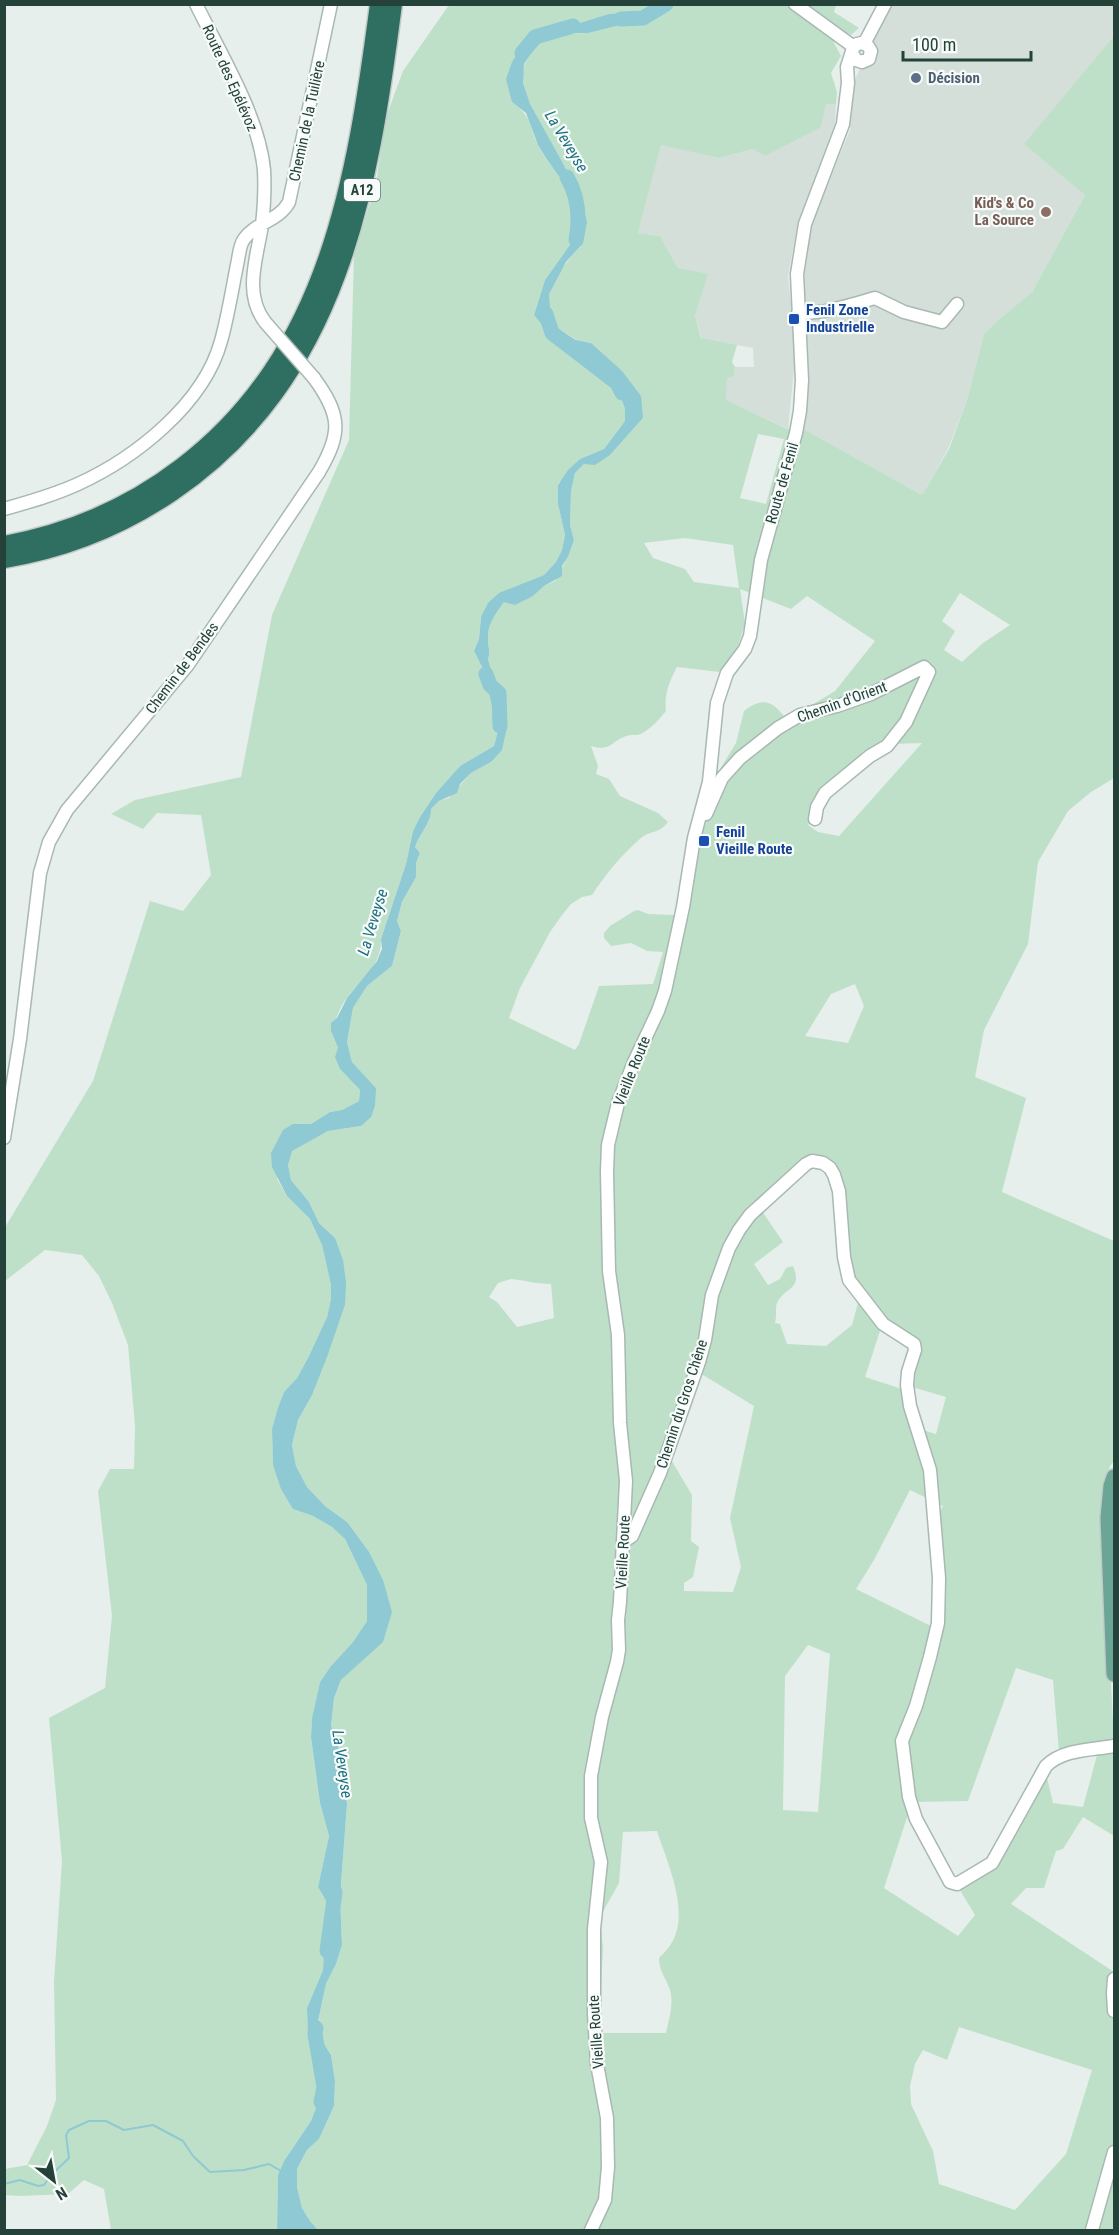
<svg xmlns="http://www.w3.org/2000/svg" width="1119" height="2235" viewBox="0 0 1119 2235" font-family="'Roboto Condensed',sans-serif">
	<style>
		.built { fill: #d4dfda }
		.green { fill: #bfe0c8; fill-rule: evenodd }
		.water { fill: #8ec9d4 }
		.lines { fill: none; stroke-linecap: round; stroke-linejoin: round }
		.stream { stroke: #8ec9d4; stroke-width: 2 }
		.river { stroke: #8ec9d4; stroke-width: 15 }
		.minor-casing { stroke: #a8b8b2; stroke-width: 15 }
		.major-casing { stroke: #c2cac8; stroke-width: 18 }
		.highway-casing { stroke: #c2cac8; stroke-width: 21 }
		.minor { stroke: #fff; stroke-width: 12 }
		.major { stroke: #6aa596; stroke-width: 15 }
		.highway { stroke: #2f6f62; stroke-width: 18 }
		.minor-bridge-casing { stroke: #a8b8b2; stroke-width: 15; stroke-linecap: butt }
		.minor-bridge { stroke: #fff; stroke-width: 12 }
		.service-dot { fill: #5c6f8a; stroke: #f7fbf9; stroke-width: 2 }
		.education-dot { fill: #8d6e63; stroke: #f7fbf9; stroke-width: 2 }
		.transit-dot { fill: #1a4fb4; stroke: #f7fbf9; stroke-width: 2 }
		.labels { text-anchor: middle; stroke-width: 4.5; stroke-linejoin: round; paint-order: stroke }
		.shield { fill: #f7fbf9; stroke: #637a73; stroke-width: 1.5 }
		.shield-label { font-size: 14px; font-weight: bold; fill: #24423a }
		.street-label { font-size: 15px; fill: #24423a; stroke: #f7fbf9 }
		.service-label { font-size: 15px; font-weight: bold; fill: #4e5e75; stroke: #f7fbf9; text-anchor: start }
		.education-label { font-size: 15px; font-weight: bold; fill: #785e54; stroke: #f7fbf9; text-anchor: end }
		.transit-label { font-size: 15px; font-weight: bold; fill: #164399; stroke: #f7fbf9; text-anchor: start }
		.water-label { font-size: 16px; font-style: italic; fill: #1c6f80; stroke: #f7fbf9 }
	</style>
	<rect width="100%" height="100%" fill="#e6efeb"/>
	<path class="built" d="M 892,4 L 1114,5 L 1114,36 L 1105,50 L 1085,195 L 1032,292 L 997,321 L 984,334 L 967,400 L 948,449 L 922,495 L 800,427 L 805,271 L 812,223 L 850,130 L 853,84 L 885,14 Z
		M 826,104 L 836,104 L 835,124 L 798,222 L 788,276 L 796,349 L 788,429 L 725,400 L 727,377 L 734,376 L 735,367 L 754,367 L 753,348 L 702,339 L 695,315 L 678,268 L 660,236 L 638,233 L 661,144 L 719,158 L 753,149 Z"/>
	<path class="green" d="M 449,5 L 836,5 L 834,12 L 859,28 L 851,35 L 837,29 L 833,41 L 841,56 L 831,73 L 837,92 L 836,104 L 826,104 L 821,127 L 765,156 L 753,149 L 719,158 L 661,145 L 638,233 L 660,236 L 678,268 L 708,274 L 695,315 L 701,338 L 737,345 L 732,362 L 735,367 L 734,376 L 727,378 L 726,400 L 787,429 L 800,427 L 922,495 L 949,449 L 967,400 L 984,334 L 997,321 L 1032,292 L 1085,195 L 1024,144 L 1114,36 L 1114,778 L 1091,792 L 1068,811 L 1038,862 L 1028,944 L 984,1030 L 975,1077 L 1026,1098 L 1002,1192 L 1114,1241 L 1114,1461 L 1110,1466 L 1102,1494 L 1114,1743 L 1114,1836 L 1083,1817 L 1063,1849 L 1056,1851 L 1044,1888 L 1026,1888 L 1011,1904 L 1114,1972 L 1114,2230 L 318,2230 L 310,2221 L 302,2208 L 297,2187 L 297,2169 L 307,2150 L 319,2139 L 334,2106 L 335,2081 L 331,2055 L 319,2036 L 318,2021 L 326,1984 L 336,1964 L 342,1945 L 340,1897 L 347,1804 L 338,1745 L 331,1727 L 334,1698 L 341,1680 L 358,1664 L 392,1612 L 347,1522 L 325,1506 L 307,1487 L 296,1466 L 292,1445 L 298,1420 L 312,1394 L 345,1305 L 335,1238 L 319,1223 L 309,1202 L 291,1180 L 288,1165 L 291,1151 L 328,1131 L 361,1126 L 376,1088 L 352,1062 L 347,1042 L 353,1008 L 367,986 L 392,966 L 401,931 L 397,921 L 402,902 L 416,877 L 416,863 L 420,853 L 415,847 C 419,834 432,822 431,809 L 439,801 L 449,798 L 471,773 L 491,762 L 507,727 L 488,659 C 491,651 488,647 488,639 C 487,625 496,613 504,602 L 533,596 L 544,586 L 555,581 L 568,557 L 574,540 L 570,525 L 571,491 L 575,473 L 584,464 L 610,455 L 643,418 L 591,343 L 577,340 L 555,327 C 552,317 547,305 549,295 C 552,279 572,255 583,243 C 583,230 585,213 582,201 C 571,162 504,97 528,57 C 541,35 565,33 588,33 L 609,14 L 524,44 L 512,102 C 533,118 528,124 538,145 C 547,162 559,176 574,188 L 579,221 L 572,242 L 545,280 L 534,315 L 542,325 L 569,346 L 593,360 L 609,374 L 620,395 L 625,409 L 625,421 L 604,449 L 580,459 L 558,484 L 558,504 L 565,535 L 562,550 L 556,562 L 544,575 L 529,581 L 481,617 L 479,639 L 474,651 L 483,669 L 498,731 L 494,746 L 460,766 L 436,793 L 420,817 L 413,831 L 406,864 L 381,939 C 382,970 353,983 340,1009 C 337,1016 334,1024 331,1031 L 338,1048 L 340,1069 L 360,1090 L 359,1101 L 342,1110 L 330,1112 L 311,1124 L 293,1124 L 277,1179 L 287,1196 L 310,1219 L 322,1245 L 331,1285 L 331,1299 L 327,1317 L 308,1358 L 297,1378 L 284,1392 L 272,1429 L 273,1465 L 293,1509 L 313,1516 L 332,1527 L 345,1539 L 367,1585 L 367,1621 L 353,1642 L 331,1666 L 320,1682 L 312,1718 L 311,1737 L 320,1803 L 329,1836 L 318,1887 L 332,1911 L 328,1941 L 324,1946 L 323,1970 L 307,2008 L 308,2039 L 317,2048 L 324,2087 L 311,2121 L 284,2161 L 278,2175 L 277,2230 L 111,2230 L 104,2189 L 84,2180 L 68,2194 L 19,2196 L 5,2195 L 5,2169 L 27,2165 L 47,2126 L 56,2100 L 54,1982 L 62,1861 L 49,1718 L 105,1688 L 112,1616 L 98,1491 L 110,1469 L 134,1469 L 135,1426 L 128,1345 L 112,1303 L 99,1276 L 82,1255 L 45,1250 L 5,1281 L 4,1229 L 93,1081 L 150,901 L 183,911 L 211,875 L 201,815 L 157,813 L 143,829 L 111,814 L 135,800 L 241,777 L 272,615 L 349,440 L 354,255 L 376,183 L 386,117 L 403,71 ZM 758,434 L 784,439 L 766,504 L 740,498 ZM 685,538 L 733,545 L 739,588 L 694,582 L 685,569 L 653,558 L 644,543 ZM 740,589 L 791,609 L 807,596 L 875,641 L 835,691 L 787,720 C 774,703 765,695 744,711 L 736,743 L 714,779 L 709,816 L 696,847 L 675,915 L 648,914 L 638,910 L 634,911 L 610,926 L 604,933 L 604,938 L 611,946 L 631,943 L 647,951 L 663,952 L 653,984 L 599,986 L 579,1044 L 575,1050 L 509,1018 L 520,988 L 550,932 L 562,915 L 571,904 L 582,897 L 592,895 C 606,874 621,855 641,838 C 651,830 659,834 668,822 L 658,813 L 620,796 L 609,779 L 596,774 L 598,766 L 591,746 C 611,752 610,742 626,736 C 631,734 636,736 641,734 C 650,729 660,719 666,711 C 664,694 669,682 677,667 L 720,672 L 738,646 L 745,623 ZM 960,593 L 1010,625 L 983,643 L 962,662 L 944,650 L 955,631 L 942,621 ZM 922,743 L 839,836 L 818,832 L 808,825 L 811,823 L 825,793 L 893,744 ZM 855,984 L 864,1006 L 848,1043 L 805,1036 L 831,994 ZM 811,1164 L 827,1171 L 835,1193 L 840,1271 L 859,1299 L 852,1325 L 826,1346 L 787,1344 L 780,1324 L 775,1323 C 777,1316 775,1308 777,1303 C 786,1286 803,1290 793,1266 L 786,1268 L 780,1279 L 768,1285 L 754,1264 L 783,1242 L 760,1208 ZM 511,1279 C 525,1280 535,1284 551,1284 L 554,1318 L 517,1327 L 497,1302 L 489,1297 L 498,1283 ZM 880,1331 L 917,1343 L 902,1389 L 865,1377 ZM 698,1372 L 754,1406 L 730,1518 L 741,1567 L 733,1592 L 684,1591 L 684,1583 L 693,1577 L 699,1547 L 691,1541 L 692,1495 L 663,1446 L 685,1382 ZM 912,1387 L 946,1397 L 936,1434 L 919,1429 ZM 910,1490 L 943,1506 L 932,1527 L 935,1628 L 856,1589 L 874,1560 ZM 808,1645 L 830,1654 L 818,1812 L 783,1810 L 785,1676 ZM 1016,1668 L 1053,1680 L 1059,1752 L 1100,1744 L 1083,1807 L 1053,1803 L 1044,1765 L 991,1861 L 955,1882 L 975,1915 L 958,1936 L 884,1888 L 912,1802 L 968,1801 ZM 657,1831 C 667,1862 691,1913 671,1944 C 668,1949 663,1954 659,1958 C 659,1971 666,1978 670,1990 C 674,2004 669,2018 666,2033 L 599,2033 L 603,1948 L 600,1917 L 619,1883 L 623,1832 ZM 959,2027 L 1092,2070 L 1066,2154 L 1015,2210 L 939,2184 L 933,2151 L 911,2104 L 910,2086 L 915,2064 L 923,2050 L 947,2060 Z"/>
	<path class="water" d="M 629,13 L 639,16 L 639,20 L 588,33 L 566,33 L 544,40 L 532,51 L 524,64 L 523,83 L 530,104 L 571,178 L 582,202 L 587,222 L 583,243 L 566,262 L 549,294 L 550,308 L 555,327 L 576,340 L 591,343 L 622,371 L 641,396 L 643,418 L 610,455 L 595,465 L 584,464 L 575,473 L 571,491 L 570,525 L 574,540 L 568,557 L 562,566 L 562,576 L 544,586 L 533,596 L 515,605 L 504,602 C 496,613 487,625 488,639 C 488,648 491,651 488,659 L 507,727 L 502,750 L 491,762 L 471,773 L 460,784 L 457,793 L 439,801 L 431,809 C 432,822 419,834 415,847 L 420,853 L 416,863 L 416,877 L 402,902 L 397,921 L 401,931 L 392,966 L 367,986 L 353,1008 L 347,1042 L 352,1062 L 376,1088 L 375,1106 L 371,1117 L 361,1126 L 328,1131 L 292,1151 L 288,1165 L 291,1180 L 309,1202 L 319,1223 L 335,1238 L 343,1260 L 346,1282 L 345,1305 L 327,1357 L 312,1395 L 298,1420 L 292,1445 L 296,1466 L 307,1487 L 325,1506 L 347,1522 L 369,1552 L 383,1580 L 392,1612 L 383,1642 L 341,1680 L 334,1698 L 331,1726 L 338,1745 L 347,1804 L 340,1897 L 342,1945 L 336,1964 L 326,1984 L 318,2021 L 319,2036 L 331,2055 L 335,2081 L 334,2106 L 319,2139 L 307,2150 L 297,2169 L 297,2187 L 302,2208 L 310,2221 L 318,2230 L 277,2230 L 278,2175 L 284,2161 L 311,2121 L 324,2087 L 317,2048 L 308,2039 L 307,2008 L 323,1970 L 324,1946 L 328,1941 L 332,1911 L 318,1887 L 329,1836 L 320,1803 L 311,1737 L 312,1718 L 320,1682 L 331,1666 L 353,1642 L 367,1621 L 367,1585 L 345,1539 L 332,1527 L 313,1516 L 293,1509 L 281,1489 L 273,1465 L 272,1429 L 278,1408 L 284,1392 L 297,1378 L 308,1358 L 327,1317 L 331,1299 L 331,1285 L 322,1245 L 310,1219 L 287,1196 L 272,1167 L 271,1153 L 283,1130 L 293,1124 L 311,1124 L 330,1112 L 342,1110 L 359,1101 L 360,1090 L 340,1069 L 335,1057 L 338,1048 L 331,1031 L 331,1023 L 337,1018 L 347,998 L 377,961 L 382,949 L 381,939 L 406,864 L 413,831 L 420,817 L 436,793 L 460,766 L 494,746 L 498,731 L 483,669 L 474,651 L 479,639 L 481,617 L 488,603 L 499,593 L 544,575 L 556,562 L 562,550 L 565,535 L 558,504 L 558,485 L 568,470 L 580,459 L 604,449 L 625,421 L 625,409 L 620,395 L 609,374 L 593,360 L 569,346 L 542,325 L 534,315 L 545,280 L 572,242 L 579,221 L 574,188 L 558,175 L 546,158 L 538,145 L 526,113 L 512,102 L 506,79 L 512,62 L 524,44 L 535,37 L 609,14 Z"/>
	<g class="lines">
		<path class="stream" d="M 4,2184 L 20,2180 L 38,2186 L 44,2185 L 51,2175 L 69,2158 L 66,2135 L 69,2130 L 89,2121 L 106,2121 L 124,2130 L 153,2125 L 183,2141 L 193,2156 L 210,2172 L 244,2170 L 269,2164 L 281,2171"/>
		<path class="river" d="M 621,19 L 643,18 L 666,4
			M 522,53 L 535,37 L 573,26
			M 567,177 C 578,196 580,219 576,240
			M 546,314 L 552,333 L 617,383 L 622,393
			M 486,674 L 490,685 L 499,693 L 500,726
			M 327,1951 L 335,1892
			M 316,2028 L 315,2034 L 324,2087 L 321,2102"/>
		<defs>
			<path id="minor" d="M 196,4 C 220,53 259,116 264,170 C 265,188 264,207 262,225 C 257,258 243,293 265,322
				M 795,4 L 854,47
				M 864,44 L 885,4
				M 798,313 C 824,314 850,305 875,298 L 904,312 L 942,322 L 957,304
				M 4,509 C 29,502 54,495 78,484 C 135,458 204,404 221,341 C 228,316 232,290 237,265 C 239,257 239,246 244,239 C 256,222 279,221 289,202 L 331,4
				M 706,814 L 722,778 L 740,758 L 778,728 L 800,715 L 837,706 L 871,694 L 924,667 L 929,672 L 906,722 L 887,746 L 870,756 L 825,793 L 817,807 L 815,819
				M 4,1138 L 20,1039 L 40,873 L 49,842 L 67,810 L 187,666 L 319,472 C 342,433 341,415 314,378
				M 623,1542 L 632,1536 L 660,1473 L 699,1362 L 705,1340 L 712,1295 L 729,1248 L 739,1230 L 750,1215 L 806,1164 L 812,1161 L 823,1163 L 830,1168 L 834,1175 L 839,1191 L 844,1257 L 849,1280 L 883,1324 L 914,1344 L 915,1350 L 908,1372 L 907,1385 L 910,1406 L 930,1470 L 939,1578 L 938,1623 L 930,1657 L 916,1706 L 902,1741 L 909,1797 L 916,1819 L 950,1882 L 957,1884 L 992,1863 L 1046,1766 C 1063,1749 1092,1750 1114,1746
				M 1114,1979 L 1113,1993 L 1114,2011
				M 591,2230 L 605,2200 L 608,2167 L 607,2118 L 597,2064 L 594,2014 L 594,1929 L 601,1862 L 591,1818 L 591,1776 L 602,1717 L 617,1662 L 619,1650 L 618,1620 L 620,1602 L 626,1481 L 620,1423 L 618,1335 L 609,1271 L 607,1172 L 608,1145 L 618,1103 L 634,1062 L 658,1011 L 665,991 L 683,907 L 694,838 L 709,782 L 717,703 L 727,673 L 745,649 L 750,636 L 761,560 L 796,433 L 800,411 L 802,380 L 797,274 L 805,224 L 843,124 L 848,83 L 847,67 L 853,48 L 857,44 L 862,43 L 868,46 L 871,51 L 869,59 L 862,62 L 856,60 L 852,53
				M 1092,2230 L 1114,2152"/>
			<path id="major" d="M 1114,1477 L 1111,1486 L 1108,1518 L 1114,1674"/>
			<path id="highway" d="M 4,545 C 69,533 130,507 182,467 C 330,354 356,178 379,4
				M 4,559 C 65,549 122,526 172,492 C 339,378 369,191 393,4"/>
		</defs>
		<use href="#minor" class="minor-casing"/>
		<use href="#major" class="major-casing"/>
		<use href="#highway" class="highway-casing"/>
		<use href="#minor" class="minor"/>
		<use href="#major" class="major"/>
		<use href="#highway" class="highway"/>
		<defs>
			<path id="minor-bridge" d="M 265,322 L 314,378"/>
		</defs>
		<use href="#minor-bridge" class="minor-bridge-casing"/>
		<use href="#minor-bridge" class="minor-bridge"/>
	</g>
	<circle class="service-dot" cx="916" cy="78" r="6"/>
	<circle class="education-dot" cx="1046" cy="212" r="6"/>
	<g class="transit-dot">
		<rect x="788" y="313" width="12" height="12" rx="3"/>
		<rect x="698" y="835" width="12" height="12" rx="3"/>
	</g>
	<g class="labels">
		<rect class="shield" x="344" y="179" width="36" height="22" rx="4.5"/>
		<g class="shield-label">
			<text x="362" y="195">A12</text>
		</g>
		<g class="street-label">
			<text transform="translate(230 78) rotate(66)" y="5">Route des Epélévoz</text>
			<text transform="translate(307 121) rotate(-78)" y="5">Chemin de la Tuilière</text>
			<text transform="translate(782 483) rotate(-74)" y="5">Route de Fenil</text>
			<text transform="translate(182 668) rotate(-53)" y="5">Chemin de Bendes</text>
			<text transform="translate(842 702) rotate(-20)" y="5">Chemin d'Orient</text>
			<text transform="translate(632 1071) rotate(-68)" y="5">Vieille Route</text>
			<text transform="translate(682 1404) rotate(-72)" y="5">Chemin du Gros Chêne</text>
			<text transform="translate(623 1552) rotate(-87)" y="5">Vieille Route</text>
			<text transform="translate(596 2032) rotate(-94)" y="5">Vieille Route</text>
		</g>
		<g class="service-label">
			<text x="928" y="83">Décision</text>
		</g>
		<g class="education-label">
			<text x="1034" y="208">Kid's &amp; Co<tspan x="1034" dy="17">La Source</tspan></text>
		</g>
		<g class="transit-label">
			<text x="806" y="315">Fenil Zone<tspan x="806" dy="17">Industrielle</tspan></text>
			<text x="716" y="837">Fenil<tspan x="716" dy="17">Vieille Route</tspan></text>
		</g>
		<g class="water-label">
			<text transform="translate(567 141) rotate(59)" y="6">La Veveyse</text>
			<text transform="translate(372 922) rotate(-73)" y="6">La Veveyse</text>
			<text transform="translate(343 1764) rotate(82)" y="6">La Veveyse</text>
		</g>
	</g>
	<rect width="1119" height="2235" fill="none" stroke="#24423a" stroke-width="12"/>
	<g transform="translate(54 2181) rotate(149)" stroke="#f7fbf9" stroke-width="4.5" paint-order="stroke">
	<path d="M0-4.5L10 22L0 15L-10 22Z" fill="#24423a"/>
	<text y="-9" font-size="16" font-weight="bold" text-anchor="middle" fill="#24423a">N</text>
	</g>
	<path d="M903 51v9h128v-9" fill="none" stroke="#24423a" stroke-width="3"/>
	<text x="912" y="51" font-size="18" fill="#24423a" stroke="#f7fbf9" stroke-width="4.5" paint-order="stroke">100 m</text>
</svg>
